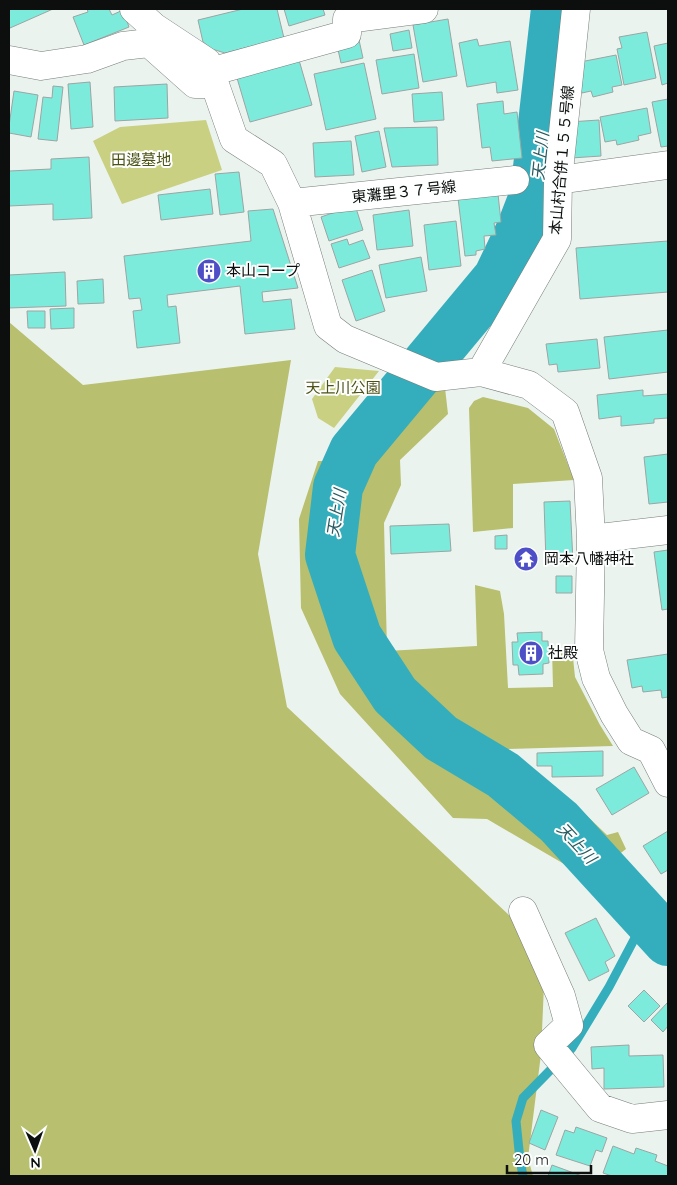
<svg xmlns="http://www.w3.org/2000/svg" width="677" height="1185" viewBox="0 0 677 1185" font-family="Quicksand,'Noto Sans JP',sans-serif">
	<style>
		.green { fill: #c9d082 }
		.forest { fill: #b8bf6e }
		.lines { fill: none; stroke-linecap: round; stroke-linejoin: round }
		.stream { stroke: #34aebc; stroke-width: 9 }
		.river { stroke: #34aebc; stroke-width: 50 }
		.building { fill: #7debdb; stroke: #9ca5a3 }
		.minor-casing { stroke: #767d79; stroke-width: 29 }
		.minor { stroke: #fff; stroke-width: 28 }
		.labels { text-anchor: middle; stroke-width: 4; stroke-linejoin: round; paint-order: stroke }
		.park-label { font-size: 15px; fill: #4f5216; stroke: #fcfffd }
		.street-label { font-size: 15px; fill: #0d0f0e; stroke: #fcfffd }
		.poi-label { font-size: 15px; fill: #0d0f0e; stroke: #fcfffd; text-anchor: start }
		.water-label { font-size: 16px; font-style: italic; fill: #285a60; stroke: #fcfffd }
	</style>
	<rect width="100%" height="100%" fill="#ebf3ee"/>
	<path class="green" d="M 206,120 L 222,170 L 122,204 L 93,141 L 120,127 Z
		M 335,367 L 379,371 L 334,428 L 318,418 L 312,399 Z"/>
	<path class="forest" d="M 9,322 L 83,385 L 291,360 L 258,554 L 287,707 L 512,918 L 544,985 L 541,1054 L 528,1158 L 533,1176 L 9,1176 Z
		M 445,388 L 448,414 L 400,460 L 401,485 L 384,523 L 387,651 L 477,646 L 475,585 L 500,591 L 504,614 L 508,688 L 553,687 L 552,649 L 572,648 L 575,677 L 600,725 L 613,746 L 508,749 L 557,808 L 584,813 L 607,835 L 618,832 L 626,849 L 588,878 L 487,819 L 453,818 L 340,694 L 301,608 L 299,519 L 318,461 L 326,461 L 316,541 L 320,594 L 337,610 L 348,585 L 353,513 L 378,442 L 414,392 Z
		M 483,397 L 528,408 L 554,429 L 574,480 L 513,484 L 513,528 L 473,532 L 469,408 L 474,401 Z"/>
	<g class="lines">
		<path class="stream" d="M 523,1176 L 520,1160 L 516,1121 L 523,1098 L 572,1048 L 609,987 L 646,917"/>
		<path class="river" d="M 556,9 L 535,194 L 521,230 L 498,278 L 354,451 L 338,487 L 330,555 L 357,637 L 395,695 L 441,738 L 503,775 L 559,822 L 668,941"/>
	</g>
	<path class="building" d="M 9,9 L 53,9 L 10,28 L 9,25 Z
		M 87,9 L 109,9 L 112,15 L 123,10 L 129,27 L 84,45 L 73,17 L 88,12 Z
		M 243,9 L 277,9 L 284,38 L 225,53 L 212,49 L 203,42 L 198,20 Z
		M 284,9 L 323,9 L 325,15 L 289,26 Z
		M 448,19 L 457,76 L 423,82 L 413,25 Z
		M 409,30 L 412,48 L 393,51 L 390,34 Z
		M 647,32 L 656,78 L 624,85 L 617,49 L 622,48 L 619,37 Z
		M 477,39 L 479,46 L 510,41 L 518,90 L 497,93 L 496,82 L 467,87 L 459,43 Z
		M 359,40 L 363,58 L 341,63 L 337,45 Z
		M 668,43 L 668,83 L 662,85 L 654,46 Z
		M 414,54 L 419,88 L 382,94 L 376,60 Z
		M 616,55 L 622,85 L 612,87 L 613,92 L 593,97 L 591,91 L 582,93 L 575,63 Z
		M 299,60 L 312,105 L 250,122 L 237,78 Z
		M 364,63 L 376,119 L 326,130 L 314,74 Z
		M 90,82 L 93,127 L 71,129 L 68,84 Z
		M 167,84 L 168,118 L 115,121 L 114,87 Z
		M 53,86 L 63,87 L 57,141 L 38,139 L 43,97 L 52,98 Z
		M 14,91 L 38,95 L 31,137 L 9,133 L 9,126 Z
		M 442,92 L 444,120 L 414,122 L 412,94 Z
		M 668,99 L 668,146 L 661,147 L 652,102 Z
		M 503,101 L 504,114 L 517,112 L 522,158 L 492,161 L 490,147 L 482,148 L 477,104 Z
		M 647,108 L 651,133 L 638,136 L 639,140 L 617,145 L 616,140 L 605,142 L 600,117 Z
		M 599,120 L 601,156 L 571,158 L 569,122 Z
		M 437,127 L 438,165 L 392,167 L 384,128 Z
		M 379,131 L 386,167 L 362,172 L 355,136 Z
		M 351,141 L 354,175 L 315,177 L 313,143 Z
		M 89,157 L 92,218 L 53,220 L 53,204 L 9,206 L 9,171 L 51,169 L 51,159 Z
		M 239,172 L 244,212 L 220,215 L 215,174 Z
		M 210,189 L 213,214 L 161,220 L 158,195 Z
		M 498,194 L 501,222 L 494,223 L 496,235 L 484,236 L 485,249 L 476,251 L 476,255 L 465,256 L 458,198 Z
		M 355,205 L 363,230 L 329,241 L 321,217 Z
		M 273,209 L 298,288 L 262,292 L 263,302 L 291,299 L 295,329 L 245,334 L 240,286 L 167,295 L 168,307 L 176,306 L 180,343 L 137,348 L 133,311 L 142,310 L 140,298 L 129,299 L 124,256 L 251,241 L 248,211 Z
		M 409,210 L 413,246 L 377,250 L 373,215 Z
		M 456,221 L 461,266 L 429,270 L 424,225 Z
		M 347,239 L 349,245 L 363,240 L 370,258 L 339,268 L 331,244 Z
		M 668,241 L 668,292 L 580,299 L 576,248 Z
		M 421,257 L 427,291 L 386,298 L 379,265 Z
		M 372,270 L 385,311 L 356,321 L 342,280 Z
		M 65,272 L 66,306 L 9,308 L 9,275 Z
		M 103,279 L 104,303 L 78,304 L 77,281 Z
		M 74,308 L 74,328 L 51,329 L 50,309 Z
		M 27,311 L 45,311 L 45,328 L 28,328 Z
		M 668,330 L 668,372 L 609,379 L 604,337 Z
		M 597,339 L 600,368 L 558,372 L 557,364 L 549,365 L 546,344 Z
		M 643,390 L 643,396 L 668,394 L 668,418 L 654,419 L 654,423 L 621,426 L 621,416 L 599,419 L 597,395 Z
		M 668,454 L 668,502 L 649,504 L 644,457 Z
		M 570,501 L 573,562 L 546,562 L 544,502 Z
		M 449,524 L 451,551 L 391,554 L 390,526 Z
		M 507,535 L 507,549 L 495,549 L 495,536 Z
		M 668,550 L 668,609 L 662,610 L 654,552 Z
		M 556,576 L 572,576 L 572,593 L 556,593 Z
		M 542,632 L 542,641 L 548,641 L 549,663 L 543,664 L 543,674 L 519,675 L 518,665 L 513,665 L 512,642 L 518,642 L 517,633 Z
		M 668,654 L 668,697 L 662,698 L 661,690 L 643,692 L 642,686 L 632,688 L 627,660 Z
		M 603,751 L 603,776 L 552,777 L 552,766 L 537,766 L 537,753 Z
		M 634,767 L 649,793 L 612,815 L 596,789 Z
		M 668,831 L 668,870 L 661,874 L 643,846 Z
		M 596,918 L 615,956 L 605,962 L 609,971 L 589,981 L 565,933 Z
		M 644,990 L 660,1006 L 644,1022 L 628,1006 Z
		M 668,1002 L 668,1026 L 663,1032 L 651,1020 Z
		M 629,1045 L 629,1056 L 663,1055 L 664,1087 L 604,1089 L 604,1068 L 592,1069 L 591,1047 Z
		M 541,1110 L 558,1117 L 545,1150 L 529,1143 Z
		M 576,1127 L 607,1138 L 602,1152 L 596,1150 L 590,1166 L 556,1155 L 565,1130 L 574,1133 Z
		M 613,1146 L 634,1154 L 636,1148 L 657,1155 L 655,1161 L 668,1166 L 668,1176 L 612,1176 L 603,1173 Z
		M 552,1165 L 582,1176 L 548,1176 Z"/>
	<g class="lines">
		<defs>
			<path id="minor" d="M 134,9 L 154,27 L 207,62 L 234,139 L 273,164 L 292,203 L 328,326 L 345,339 L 436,377 L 481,372 L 529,385 L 565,412 L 588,478 L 591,539 L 589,650 L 596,678 L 614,714 L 631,741 L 651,750
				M 9,60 L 41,66 L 87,59 L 123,46 L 149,43 L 195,84 L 214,84
				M 210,72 L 347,34 L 347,19 L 424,9
				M 558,180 L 668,165
				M 292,203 L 515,180
				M 481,372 L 557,239 L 558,180 L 576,9
				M 591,539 L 668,530
				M 651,750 L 668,783
				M 523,911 L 561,996 L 569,1025 L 548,1045 L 600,1108 L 632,1119 L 668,1115"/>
		</defs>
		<use href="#minor" class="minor-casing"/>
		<use href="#minor" class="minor"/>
	</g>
	<defs>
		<symbol id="building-disc" viewBox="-11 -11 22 22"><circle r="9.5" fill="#4e4fc6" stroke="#fcfffd"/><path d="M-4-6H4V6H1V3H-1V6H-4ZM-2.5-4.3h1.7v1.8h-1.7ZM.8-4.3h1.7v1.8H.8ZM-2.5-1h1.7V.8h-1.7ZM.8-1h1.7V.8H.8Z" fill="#fff"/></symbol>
		<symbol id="temple-disc" viewBox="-11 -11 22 22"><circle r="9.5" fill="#4e4fc6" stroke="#fcfffd"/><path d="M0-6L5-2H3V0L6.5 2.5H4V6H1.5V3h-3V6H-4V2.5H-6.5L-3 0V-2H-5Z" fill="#fff"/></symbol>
	</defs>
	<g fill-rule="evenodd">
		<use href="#building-disc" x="195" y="257" width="28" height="28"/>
		<use href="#temple-disc" x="512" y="545" width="28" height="28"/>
		<use href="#building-disc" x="517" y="639" width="28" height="28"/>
	</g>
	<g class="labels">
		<g class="park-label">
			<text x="141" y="165">田邊墓地</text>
			<text x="343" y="393">天上川公園</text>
		</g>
		<g class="street-label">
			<text transform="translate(562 160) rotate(-85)" y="5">本山村合併１５５号線</text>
			<text transform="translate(404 192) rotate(-6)" y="5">東灘里３７号線</text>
		</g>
		<g class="poi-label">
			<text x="226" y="276">本山コープ</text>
			<text x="544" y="564">岡本八幡神社</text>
			<text x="548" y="658">社殿</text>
		</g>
		<g class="water-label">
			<text transform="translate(540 156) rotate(-84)" y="6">天上川</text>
			<text transform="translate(336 513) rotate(-81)" y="6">天上川</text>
			<text transform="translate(577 843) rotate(47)" y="6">天上川</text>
		</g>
	</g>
	<rect width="677" height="1185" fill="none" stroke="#0d0f0e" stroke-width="20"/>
	<g transform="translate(35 1150) rotate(178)" stroke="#fcfffd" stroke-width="4" paint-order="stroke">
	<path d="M0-4L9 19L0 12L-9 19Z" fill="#0d0f0e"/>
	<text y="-8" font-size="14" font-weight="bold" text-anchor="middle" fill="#0d0f0e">N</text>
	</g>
	<path d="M507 1165v8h84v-8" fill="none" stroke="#0d0f0e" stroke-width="2.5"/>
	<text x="514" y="1165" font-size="15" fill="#0d0f0e" stroke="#fcfffd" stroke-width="4" paint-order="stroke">20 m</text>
</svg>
